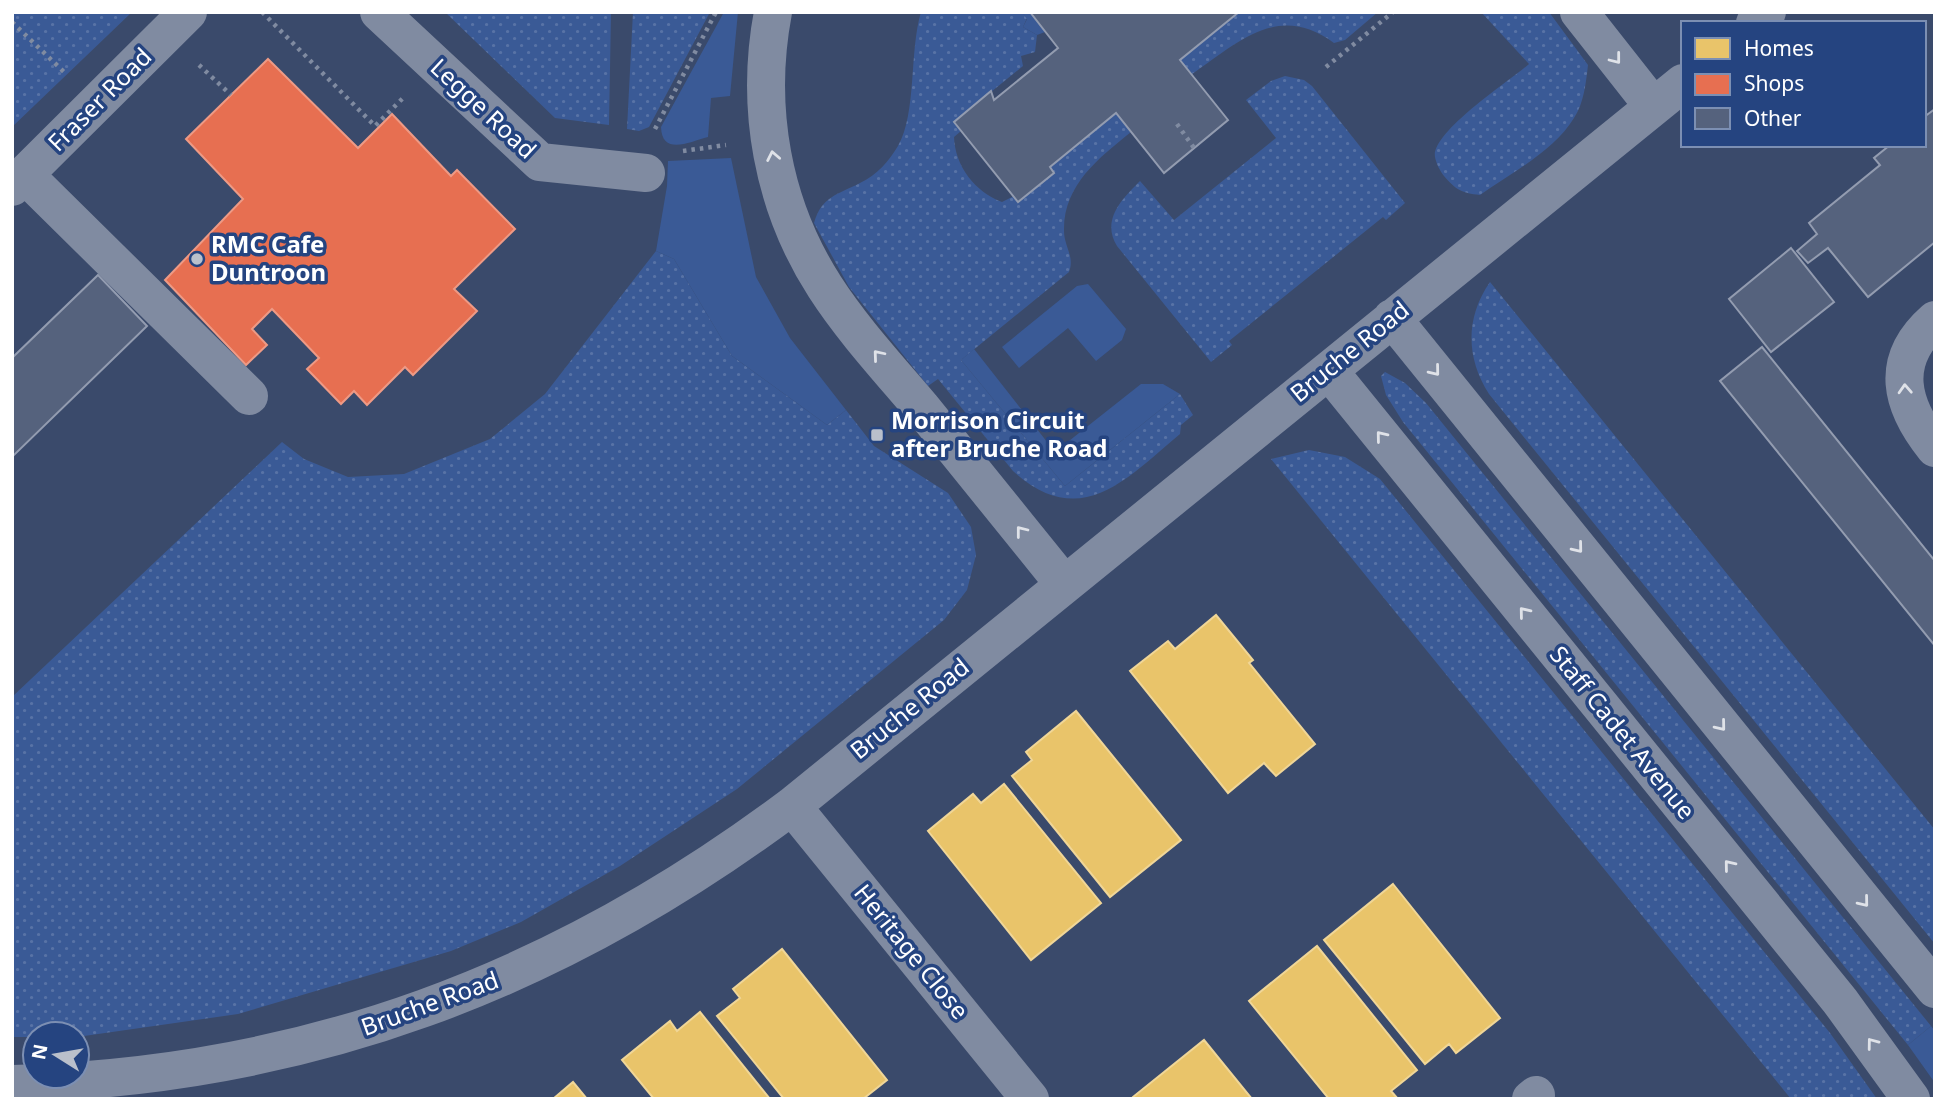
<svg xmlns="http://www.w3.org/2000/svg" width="1947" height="1111" viewBox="0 0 1947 1111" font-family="'Noto Sans',sans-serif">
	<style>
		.grass { fill: url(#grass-dots) }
		.garden { fill: #3a5a96 }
		.homes { fill: #e9c46a; stroke: #f0d697; stroke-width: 2 }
		.shops { fill: #e76f51; stroke: #ee9a85; stroke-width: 2 }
		.building { fill: #55627d; stroke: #939cb0; stroke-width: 2 }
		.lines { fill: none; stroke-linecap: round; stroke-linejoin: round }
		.path { stroke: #808ba1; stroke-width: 4.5; stroke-dasharray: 3.5 5; stroke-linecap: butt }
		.minor { stroke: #808ba1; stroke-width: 38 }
		.oneway { stroke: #dfe2e8 }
		.poi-dot { fill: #bac0cb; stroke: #254480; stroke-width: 2.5 }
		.labels { text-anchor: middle; stroke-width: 7; stroke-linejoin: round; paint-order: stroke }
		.street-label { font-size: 24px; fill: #fff; stroke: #254480 }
		.poi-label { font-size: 24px; font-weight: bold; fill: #fff; stroke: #254480; text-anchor: start }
	</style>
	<defs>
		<pattern id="grass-dots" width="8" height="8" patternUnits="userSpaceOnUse" patternTransform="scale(1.75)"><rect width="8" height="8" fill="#3a5a96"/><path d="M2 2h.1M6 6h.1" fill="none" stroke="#5873a6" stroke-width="1.8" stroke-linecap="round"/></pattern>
	</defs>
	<rect width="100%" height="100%" fill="#3a4a6b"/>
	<path class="grass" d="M 12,12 L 132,12 L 12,127 Z
		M 445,12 L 611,12 L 609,125 L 555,118 Z
		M 633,12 L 710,12 L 649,127 L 639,131 L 627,129 Z
		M 921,12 L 1022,12 L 1027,18 L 1023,27 L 1037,35 L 1035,52 L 1021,56 L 1023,66 L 954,122 L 961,131 L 954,137 C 955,166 975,192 1002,202 L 1014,196 L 1019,202 L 1054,173 L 1050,167 L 1116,113 L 1131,132 C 1099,158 1063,185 1064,231 C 1064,246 1075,257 1069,272 L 961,360 L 1065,486 L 1180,394 L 1193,415 L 1181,425 L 1180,434 C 1126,479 1081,532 1013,471 L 938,379 L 928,386 L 849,287 L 814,223 C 822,196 837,195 860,183 C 877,175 889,161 898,146 C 917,113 909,52 921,12 Z
		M 1239,12 L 1249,13 L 1378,12 L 1345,40 L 1334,43 C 1278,2 1239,42 1192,74 L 1180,60 Z
		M 1481,12 L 1549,12 L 1588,65 C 1586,82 1584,103 1574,118 C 1554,151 1511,173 1480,195 C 1462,193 1456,190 1444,176 C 1440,171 1436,163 1435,157 C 1431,132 1511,80 1529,64 Z
		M 1285,76 L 1304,80 L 1312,86 L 1405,203 L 1386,220 L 1383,217 L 1229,341 L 1232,345 L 1211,362 L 1117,246 C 1101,220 1122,199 1140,181 L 1174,220 L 1276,138 L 1246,100 L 1271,81 Z
		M 656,251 L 674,259 L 732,356 L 827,425 L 846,410 L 874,446 L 948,493 L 971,527 L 976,555 L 967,590 L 944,620 L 737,789 L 620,866 L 521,922 L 451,951 L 238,1014 L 77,1037 L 77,1034 L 35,1034 L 35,1037 L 12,1037 L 12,697 L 282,442 L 304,459 L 348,477 L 404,474 L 490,439 L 545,394 Z
		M 1490,282 L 1935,830 L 1935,944 L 1489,394 C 1466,358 1465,318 1490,282 Z
		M 1385,372 L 1405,383 L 1426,403 L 1931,1026 L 1908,1045 L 1403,422 L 1386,395 L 1381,376 Z
		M 1309,450 L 1345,457 L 1380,479 L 1830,1033 L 1877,1099 L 1791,1099 L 1271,459 Z"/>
	<path class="garden" d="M 724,12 L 738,12 L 730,96 L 711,98 L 708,137 C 689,142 662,156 661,127 Z
		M 1022,12 L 1030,12 L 1045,32 L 1037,35 L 1023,27 L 1027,19 Z
		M 731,158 L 756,277 L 790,338 L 846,410 L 827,425 L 732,356 L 674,259 L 656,251 L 667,186 L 668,161 Z
		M 1088,284 L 1126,329 L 1122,340 L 1096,361 L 1068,328 L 1019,368 L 1002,347 L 1077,286 Z
		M 974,349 L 1055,452 L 1141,384 L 1163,384 L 1180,394 L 1065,486 L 961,360 Z
		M 1931,1026 L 1935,1031 L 1935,1083 L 1908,1045 Z"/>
	<path class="homes" d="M 1216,615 L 1253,660 L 1249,663 L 1315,744 L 1276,776 L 1264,763 L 1228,793 L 1130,671 L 1168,641 L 1175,649 Z
		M 1076,711 L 1181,840 L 1110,897 L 1012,776 L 1032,760 L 1026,752 Z
		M 1004,784 L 1101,903 L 1031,960 L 928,831 L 973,794 L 981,803 Z
		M 1393,884 L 1500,1018 L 1456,1053 L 1449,1044 L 1425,1064 L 1324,940 Z
		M 1317,946 L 1417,1070 L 1391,1091 L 1398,1099 L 1329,1099 L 1249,1001 Z
		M 782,949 L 887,1080 L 863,1099 L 784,1099 L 717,1016 L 740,998 L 733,989 Z
		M 700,1012 L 770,1099 L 654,1099 L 622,1060 L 670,1021 L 677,1031 Z
		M 1204,1040 L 1252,1099 L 1134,1099 L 1133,1097 Z
		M 573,1082 L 587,1099 L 553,1099 Z"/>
	<path class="shops" d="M 268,59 L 358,148 L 392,114 L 451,176 L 457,170 L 515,229 L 454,289 L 477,311 L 413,375 L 405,367 L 367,405 L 354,391 L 341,404 L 307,369 L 319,358 L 272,309 L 252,329 L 267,345 L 246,365 L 165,280 L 243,199 L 186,139 Z"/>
	<path class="building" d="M 1030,12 L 1239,12 L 1180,60 L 1228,120 L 1164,173 L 1116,113 L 1050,167 L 1054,173 L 1018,202 L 954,122 L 991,91 L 994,100 L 1058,48 Z
		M 1935,109 L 1935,242 L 1868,297 L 1828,248 L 1808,263 L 1797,251 L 1817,234 L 1809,223 L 1880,165 L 1874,158 L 1890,145 L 1924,145 L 1924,117 Z
		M 1791,248 L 1834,302 L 1771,352 L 1729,299 Z
		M 98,275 L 147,326 L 12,457 L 12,358 Z
		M 1762,347 L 1935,561 L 1935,646 L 1720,381 Z"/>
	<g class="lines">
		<path class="path" d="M 262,12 L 375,126 L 403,98
			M 12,22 L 64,72
			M 199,65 L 231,95
			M 1326,67 L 1393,12
			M 1177,124 L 1194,148
			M 655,129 L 716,12
			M 683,151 L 726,145"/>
		<path class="minor" d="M 379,12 L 540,162 L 646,173
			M 773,12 C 755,107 772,205 825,287 C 852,329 888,368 921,407 C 969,466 1017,525 1064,584
			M 1579,12 L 1653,106
			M 1755,23 L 1767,12
			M 25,175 L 249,396
			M 12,187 L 188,12
			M 1392,318 L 1935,989
			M 1935,320 C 1888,361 1901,406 1935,448
			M 1329,371 L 1840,1001 L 1911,1099
			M 792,806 L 1030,1099
			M 12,1084 C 307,1076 557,982 792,806 L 1683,83
			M 1531,1099 L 1536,1095"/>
	</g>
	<defs><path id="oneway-chevron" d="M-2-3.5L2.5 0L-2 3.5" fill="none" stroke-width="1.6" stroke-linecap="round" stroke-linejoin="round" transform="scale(1.75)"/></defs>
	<g class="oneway">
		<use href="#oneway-chevron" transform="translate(1616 59) rotate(52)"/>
		<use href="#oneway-chevron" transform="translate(773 156) rotate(-101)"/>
		<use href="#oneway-chevron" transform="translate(878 355) rotate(-130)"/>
		<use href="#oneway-chevron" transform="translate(1435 371) rotate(51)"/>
		<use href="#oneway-chevron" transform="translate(1905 389) rotate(-93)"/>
		<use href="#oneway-chevron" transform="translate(1381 436) rotate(-129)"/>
		<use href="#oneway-chevron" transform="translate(1021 531) rotate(-128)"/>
		<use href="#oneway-chevron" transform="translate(1578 548) rotate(51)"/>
		<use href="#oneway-chevron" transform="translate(1524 612) rotate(-129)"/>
		<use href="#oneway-chevron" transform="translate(1721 726) rotate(51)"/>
		<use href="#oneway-chevron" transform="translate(1729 865) rotate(-129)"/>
		<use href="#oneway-chevron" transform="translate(1864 902) rotate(51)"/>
		<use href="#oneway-chevron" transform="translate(1872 1043) rotate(-127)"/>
	</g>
	<g class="poi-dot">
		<circle cx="197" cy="259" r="7"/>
		<rect x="870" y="428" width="14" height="14" rx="3.5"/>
	</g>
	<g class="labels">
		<g class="street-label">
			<text transform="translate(100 100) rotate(-45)" y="8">Fraser Road</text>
			<text transform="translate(483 109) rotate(43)" y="8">Legge Road</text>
			<text transform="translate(1350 352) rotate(-39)" y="8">Bruche Road</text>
			<text transform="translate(910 709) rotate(-39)" y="8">Bruche Road</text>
			<text transform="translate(1622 733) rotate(51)" y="8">Staff Cadet Avenue</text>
			<text transform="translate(911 952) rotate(51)" y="8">Heritage Close</text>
			<text transform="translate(430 1004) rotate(-20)" y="8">Bruche Road</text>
		</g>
		<g class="poi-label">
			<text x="211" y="253">RMC Cafe<tspan x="211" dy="28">Duntroon</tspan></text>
			<text x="891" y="429">Morrison Circuit<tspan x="891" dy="28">after Bruche Road</tspan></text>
		</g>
	</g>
	<rect width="1947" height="1111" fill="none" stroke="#ffffff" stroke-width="28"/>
	<rect x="1681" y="21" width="245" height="126" fill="#254480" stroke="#7c8fb3" stroke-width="2"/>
	<rect x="1695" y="38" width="35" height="21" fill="#e9c46a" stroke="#7c8fb3" stroke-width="2"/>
	<text x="1744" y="56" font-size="21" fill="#ffffff">Homes</text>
	<rect x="1695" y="74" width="35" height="21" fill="#e76f51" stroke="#7c8fb3" stroke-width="2"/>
	<text x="1744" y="91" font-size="21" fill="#ffffff">Shops</text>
	<rect x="1695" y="108" width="35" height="21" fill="#55627d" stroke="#7c8fb3" stroke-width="2"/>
	<text x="1744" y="126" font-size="21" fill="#ffffff">Other</text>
	<g transform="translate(56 1055) rotate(281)"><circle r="33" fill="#254480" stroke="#7c8fb3" stroke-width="2"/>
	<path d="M0-5L12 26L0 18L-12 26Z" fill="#bac0cb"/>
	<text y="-10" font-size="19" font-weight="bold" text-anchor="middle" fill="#ffffff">N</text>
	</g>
</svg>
